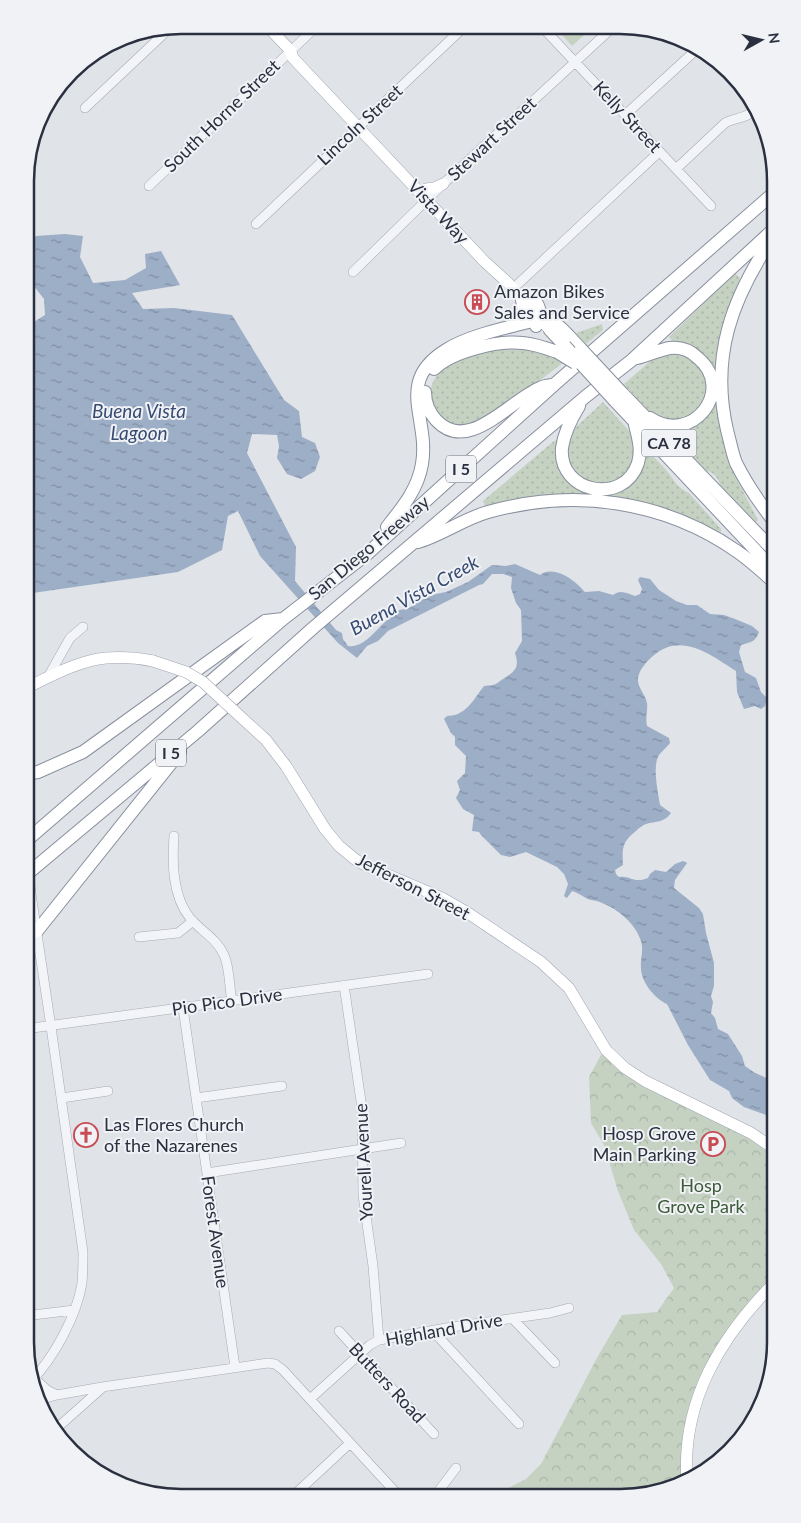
<svg xmlns="http://www.w3.org/2000/svg" width="801" height="1523" viewBox="0 0 801 1523" font-family="Lato,sans-serif">
	<style>
		.grass { fill: url(#grass-dots) }
		.forest { fill: url(#forest-crowns) }
		.park { fill: url(#park-tufts) }
		.water { fill: url(#water-ripples) }
		.lines { fill: none; stroke-linecap: round; stroke-linejoin: round }
		.minor-casing { stroke: #a6aab2; stroke-width: 10 }
		.major-casing { stroke: #a0a6b3; stroke-width: 12 }
		.highway-casing { stroke: #888f9e; stroke-width: 14 }
		.minor { stroke: #f3f4f7; stroke-width: 9 }
		.major { stroke: #fff; stroke-width: 11 }
		.highway { stroke: #fff; stroke-width: 12 }
		.minor-bridge-casing { stroke: #a6aab2; stroke-width: 10; stroke-linecap: butt }
		.major-bridge-casing { stroke: #a0a6b3; stroke-width: 12; stroke-linecap: butt }
		.highway-bridge-casing { stroke: #888f9e; stroke-width: 14; stroke-linecap: butt }
		.minor-bridge { stroke: #f3f4f7; stroke-width: 9 }
		.major-bridge { stroke: #fff; stroke-width: 11 }
		.highway-bridge { stroke: #fff; stroke-width: 12 }
		.labels { text-anchor: middle; stroke-width: 4; stroke-linejoin: round; paint-order: stroke }
		.shield { fill: #f0f2f6; stroke: #656a76; stroke-width: 1 }
		.shield-label { font-size: 16px; font-weight: bold; fill: #2a303f }
		.street-label { font-size: 18px; fill: #2a303f; stroke: #f0f2f6 }
		.poi-label { font-size: 18px; fill: #2a303f; stroke: #f0f2f6; text-anchor: start }
		.park-label { font-size: 18px; fill: #3b5a38; stroke: #f0f2f6 }
		.water-label { font-size: 19px; font-style: italic; fill: #364b71; stroke: #f0f2f6 }
		.rim { fill: none; stroke: #2a303f; stroke-width: 2.5 }
	</style>
	<defs>
		<pattern id="grass-dots" width="8" height="8" patternUnits="userSpaceOnUse" patternTransform="scale(1.25)"><rect width="8" height="8" fill="#c5d2c2"/><path d="M2 2h.1M6 6h.1" fill="none" stroke="#a9b5a8" stroke-width="1.8" stroke-linecap="round"/></pattern>
		<pattern id="forest-crowns" width="20" height="18" patternUnits="userSpaceOnUse" patternTransform="scale(1.25)"><rect width="20" height="18" fill="#c5d2c2"/><path d="M2 6a3 3 0 1 1 6 0M12 15a3 3 0 1 1 6 0" fill="none" stroke="#a9b5a8"/></pattern>
		<pattern id="park-tufts" width="24" height="20" patternUnits="userSpaceOnUse" patternTransform="scale(1.25)"><rect width="24" height="20" fill="#c5d2c2"/><path d="M3 7l-1-3M5 7V3M7 7l1-3M15 17l-1-3M17 17v-4M19 17l1-3" fill="none" stroke="#a9b5a8"/></pattern>
		<pattern id="water-ripples" width="26" height="14" patternUnits="userSpaceOnUse" patternTransform="scale(1.25)"><rect width="26" height="14" fill="#9daec7"/><path d="M2 4q2-2 4 0t4 0M15 11q2-2 4 0t4 0" fill="none" stroke="#808ea3"/></pattern>
	</defs>
	<rect width="100%" height="100%" fill="#e0e3e8"/>
	<path class="grass" d="M 735,273 L 741,280 L 717,368 L 712,369 C 701,343 682,354 669,337 Z
		M 602,324 L 603,330 C 568,359 533,388 494,411 C 487,416 479,422 471,424 C 455,428 440,420 434,405 C 420,374 456,361 479,354 C 494,350 509,346 524,348 C 533,350 544,354 553,358 L 579,337 L 576,333 Z
		M 671,352 L 688,356 L 705,373 L 708,394 L 695,414 L 675,422 L 650,413 L 624,384 L 655,357 Z
		M 603,402 L 631,433 L 636,453 L 627,474 L 609,485 L 581,480 L 566,457 L 570,436 L 574,429 Z
		M 713,402 L 717,403 L 727,453 L 733,472 L 758,520 L 756,522 L 720,485 C 719,479 713,471 706,471 L 669,431 Z
		M 557,440 L 559,441 L 559,453 L 588,492 L 637,474 L 648,451 C 654,457 661,464 667,471 C 675,481 676,487 689,493 L 721,529 L 721,532 L 717,533 L 571,495 L 551,495 L 486,508 L 483,501 L 554,441 Z"/>
	<path class="forest" d="M 602,1053 L 752,1137 L 776,1154 L 776,1278 L 698,1387 L 685,1482 L 670,1490 L 621,1498 L 489,1498 L 526,1479 L 541,1464 L 598,1356 L 622,1315 L 657,1312 L 674,1288 L 661,1264 L 634,1230 L 618,1191 L 604,1145 L 591,1123 L 589,1077 Z"/>
	<path class="park" d="M 555,27 L 592,28 L 572,46 Z"/>
	<path class="water" d="M 65,234 L 83,236 L 80,257 L 93,283 L 125,280 L 146,268 L 145,254 L 161,251 L 180,285 L 132,293 L 143,309 L 174,308 L 232,315 L 284,400 L 299,411 L 302,437 L 315,443 L 320,457 L 315,471 L 301,479 L 287,474 L 277,458 L 279,446 L 277,435 L 252,434 L 247,453 L 296,547 L 295,581 L 336,630 L 342,633 L 343,639 L 348,646 C 365,649 379,625 392,616 L 391,612 L 409,608 L 416,604 L 419,601 L 436,594 L 446,592 L 468,582 L 492,565 L 506,566 L 515,564 L 540,575 C 554,564 576,581 585,592 L 599,591 L 613,595 C 620,589 627,593 635,596 L 640,594 L 642,589 L 638,580 L 640,577 L 650,579 L 659,590 L 676,601 L 687,605 L 697,605 L 710,614 L 724,615 L 735,619 L 752,626 L 759,632 C 755,643 750,642 741,645 L 739,652 L 745,672 L 756,678 L 761,692 L 767,698 L 765,706 L 761,709 L 755,706 L 744,709 L 737,692 L 736,671 C 711,655 681,631 653,656 C 647,661 639,670 638,678 C 637,687 645,694 647,703 C 648,711 645,717 647,726 L 669,738 L 670,743 C 667,747 662,751 659,755 C 652,766 658,792 660,805 L 671,813 C 664,823 656,821 646,824 C 643,825 639,828 637,830 C 622,842 622,847 623,865 L 615,870 L 616,874 L 619,877 C 631,875 632,884 648,878 L 650,874 L 655,870 L 666,872 L 675,864 L 683,861 L 687,863 L 675,880 L 674,888 L 699,908 L 703,914 L 706,933 L 714,963 L 714,986 L 711,996 L 713,1002 L 711,1013 L 715,1018 L 718,1029 L 728,1034 L 742,1056 L 745,1066 L 755,1073 L 776,1082 L 776,1126 L 766,1115 L 744,1107 L 732,1098 L 729,1091 L 710,1080 L 688,1045 L 667,1004 C 655,999 641,982 641,968 C 640,959 644,951 641,941 C 635,922 615,907 597,901 C 593,900 589,900 586,898 C 581,895 578,893 572,891 L 567,898 L 564,896 L 568,884 L 564,874 L 557,867 L 526,852 L 510,857 L 501,855 L 481,835 L 479,832 L 472,831 L 474,815 L 463,809 L 456,798 L 460,790 L 457,781 L 465,773 L 466,756 L 455,745 L 455,737 L 451,733 L 444,719 L 447,716 C 466,716 473,700 484,686 C 498,685 495,684 506,677 C 517,670 519,665 515,653 L 522,641 L 521,610 L 516,603 L 511,588 L 512,577 L 503,574 L 492,574 L 483,584 L 479,585 L 388,631 L 378,641 L 367,646 L 357,658 L 338,643 L 260,556 L 238,511 L 228,516 L 222,550 L 178,572 L 26,594 L 26,327 L 45,315 L 44,299 L 26,276 L 26,246 L 36,236 Z"/>
	<g class="lines">
		<defs>
			<path id="minor" d="M 542,27 L 711,206
				M 85,108 L 171,27
				M 625,115 L 696,50
				M 676,169 L 725,123 C 736,117 746,119 754,110
				M 149,186 L 317,26
				M 256,224 L 464,27
				M 353,272 L 443,184 L 612,28
				M 776,276 L 773,267 L 776,259
				M 518,284 L 659,152
				M 48,677 L 70,638 L 83,627
				M 174,836 C 172,862 172,896 190,918 C 201,931 217,939 224,955 C 230,968 229,987 232,1001
				M 31,894 L 51,1027 L 83,1252 C 83,1262 83,1272 82,1283 C 77,1315 54,1358 31,1381
				M 139,937 L 178,933 L 193,921
				M 344,985 L 362,1108 L 363,1195 L 373,1266 L 379,1340
				M 183,1008 L 235,1367
				M 25,1029 L 428,974
				M 62,1098 L 108,1091
				M 196,1098 L 282,1086
				M 207,1173 L 401,1143
				M 25,1316 L 74,1310
				M 512,1318 L 555,1363
				M 339,1331 L 434,1434
				M 433,1331 L 519,1424
				M 34,1378 L 47,1390 L 57,1395
				M 310,1399 L 370,1345 L 379,1340 L 452,1327 L 550,1313 L 569,1308
				M 38,1400 L 57,1395 L 102,1387 L 268,1363 L 275,1364 L 283,1370 L 400,1497
				M 57,1428 L 102,1388
				M 292,1497 L 350,1443
				M 434,1497 L 456,1468"/>
			<path id="major" d="M 267,26 L 290,50 L 293,58 L 485,262 L 507,282 L 550,330
				M 426,189 L 434,188 L 443,184
				M 26,688 C 49,677 80,660 106,658 C 122,657 138,658 153,661
				M 243,719 L 266,740 L 286,766 L 325,829 L 339,846 L 356,860 L 367,866 L 442,898 L 468,913 L 541,962 L 569,988 L 606,1050 L 625,1068 L 645,1081 L 751,1133 L 776,1150
				M 687,1482 C 681,1401 721,1336 776,1281"/>
			<path id="highway" d="M 773,237 C 732,298 710,356 727,430 C 730,441 732,453 736,463 C 747,485 761,505 776,524
				M 513,326 C 523,319 525,312 522,300
				M 536,326 C 541,318 541,310 536,302
				M 550,330 L 565,346
				M 637,358 C 648,355 659,350 670,348 C 681,347 691,351 698,358 C 736,390 692,446 650,418
				M 434,369 C 452,351 499,340 523,343 C 535,344 546,348 557,352
				M 425,392 C 425,403 428,411 436,420 C 468,455 510,400 540,388 C 543,386 547,386 551,385
				M 623,394 L 776,553
				M 615,401 L 776,572
				M 579,406 C 571,419 564,433 562,448 C 558,493 624,506 638,463 C 642,450 638,437 635,425
				M 387,527 C 402,508 418,489 422,464 C 430,418 394,382 446,350 C 471,334 515,326 544,318 C 556,319 572,340 581,349
				M 418,542 C 442,535 463,519 488,512 C 574,488 664,500 738,552 C 752,562 764,573 776,584
				M 26,774 L 38,772 L 83,752 L 265,621 L 283,619
				M 26,841 L 283,619 L 367,554 L 556,383 L 776,191
				M 26,875 L 198,731 L 313,628 L 585,397 L 632,360 L 776,227
				M 25,936 L 37,931 L 180,752"/>
		</defs>
		<use href="#minor" class="minor-casing"/>
		<use href="#major" class="major-casing"/>
		<use href="#highway" class="highway-casing"/>
		<use href="#minor" class="minor"/>
		<use href="#major" class="major"/>
		<use href="#highway" class="highway"/>
		<defs>
			<path id="minor-bridge" d="M 26,850 L 31,894"/>
			<path id="major-bridge" d="M 153,661 L 186,672 L 203,682 L 243,719"/>
			<path id="highway-bridge" d="M 565,346 L 615,401
				M 581,349 L 623,394
				M 557,352 L 575,363"/>
		</defs>
		<use href="#minor-bridge" class="minor-bridge-casing"/>
		<use href="#major-bridge" class="major-bridge-casing"/>
		<use href="#highway-bridge" class="highway-bridge-casing"/>
		<use href="#minor-bridge" class="minor-bridge"/>
		<use href="#major-bridge" class="major-bridge"/>
		<use href="#highway-bridge" class="highway-bridge"/>
	</g>
	<defs>
		<symbol id="building-ring" viewBox="-11 -11 22 22"><circle r="9.5" fill="#f0f2f6" stroke="#c74c54" stroke-width="1.5"/><path d="M-4-6H4V6H1V3H-1V6H-4ZM-2.5-4.3h1.7v1.8h-1.7ZM.8-4.3h1.7v1.8H.8ZM-2.5-1h1.7V.8h-1.7ZM.8-1h1.7V.8H.8Z" fill="#c74c54"/></symbol>
		<symbol id="church-ring" viewBox="-11 -11 22 22"><circle r="9.5" fill="#f0f2f6" stroke="#c74c54" stroke-width="1.5"/><path d="M-1.2-6h2.4v3.5h3.3v2.4h-3.3V6h-2.4V-.1h-3.3v-2.4h3.3Z" fill="#c74c54"/></symbol>
		<symbol id="parking-ring" viewBox="-11 -11 22 22"><circle r="9.5" fill="#f0f2f6" stroke="#c74c54" stroke-width="1.5"/><path d="M-3.5-5.5H1a3.5 3.5 0 0 1 0 7H-1V5.5H-3.5ZM-1-3.4V-.6H.8a1.4 1.4 0 0 0 0-2.8Z" fill="#c74c54"/></symbol>
	</defs>
	<g fill-rule="evenodd">
		<use href="#building-ring" x="463" y="288" width="28" height="28"/>
		<use href="#church-ring" x="72" y="1121" width="28" height="28"/>
		<use href="#parking-ring" x="699" y="1130" width="28" height="28"/>
	</g>
	<g class="labels">
		<g class="shield">
			<rect x="641.5" y="429.5" width="55" height="27" rx="4"/>
			<rect x="446" y="455.5" width="30" height="27" rx="4"/>
			<rect x="156" y="739.5" width="30" height="27" rx="4"/>
		</g>
		<g class="shield-label">
			<text x="669" y="449">CA 78</text>
			<text x="461" y="475">I 5</text>
			<text x="171" y="759">I 5</text>
		</g>
		<g class="street-label">
			<text transform="translate(222 116) rotate(-44)" y="6">South Horne Street</text>
			<text transform="translate(627 117) rotate(47)" y="6">Kelly Street</text>
			<text transform="translate(360 125) rotate(-43)" y="6">Lincoln Street</text>
			<text transform="translate(492 139) rotate(-43)" y="6">Stewart Street</text>
			<text transform="translate(438 212) rotate(47)" y="6">Vista Way</text>
			<text transform="translate(369 548) rotate(-40)" y="6">San Diego Freeway</text>
			<text transform="translate(413 887) rotate(27)" y="6">Jefferson Street</text>
			<text transform="translate(227 1002) rotate(-8)" y="6">Pio Pico Drive</text>
			<text transform="translate(364 1162) rotate(-93)" y="6">Yourell Avenue</text>
			<text transform="translate(215 1232) rotate(82)" y="6">Forest Avenue</text>
			<text transform="translate(444 1330) rotate(-10)" y="6">Highland Drive</text>
			<text transform="translate(387 1383) rotate(47)" y="6">Butters Road</text>
		</g>
		<g class="poi-label">
			<text x="494" y="298">Amazon Bikes<tspan x="494" dy="21">Sales and Service</tspan></text>
			<text x="104" y="1131">Las Flores Church<tspan x="104" dy="21">of the Nazarenes</tspan></text>
			<text x="696" y="1140" text-anchor="end">Hosp Grove<tspan x="696" dy="21">Main Parking</tspan></text>
		</g>
		<g class="park-label">
			<text x="701" y="1192">Hosp<tspan x="701" dy="21">Grove Park</tspan></text>
		</g>
		<g class="water-label">
			<text x="139" y="418">Buena Vista<tspan x="139" dy="22">Lagoon</tspan></text>
			<text transform="translate(414 595) rotate(-29)" y="7">Buena Vista Creek</text>
		</g>
	</g>
	<path d="M0 0H801V1523H0ZM181 34H620A147 147 0 0 1 767 181V1342A147 147 0 0 1 620 1489H181A147 147 0 0 1 34 1342V181A147 147 0 0 1 181 34Z" fill="#f0f2f6" fill-rule="evenodd"/>
	<path class="rim" d="M181 34H620A147 147 0 0 1 767 181V1342A147 147 0 0 1 620 1489H181A147 147 0 0 1 34 1342V181A147 147 0 0 1 181 34Z"/>
	<g transform="translate(761 40) rotate(82)" stroke="#f0f2f6" stroke-width="4" paint-order="stroke">
	<path d="M0-4L9 19L0 12L-9 19Z" fill="#2a303f"/>
	<text y="-8" font-size="14" font-weight="bold" text-anchor="middle" fill="#2a303f">N</text>
	</g>
</svg>
